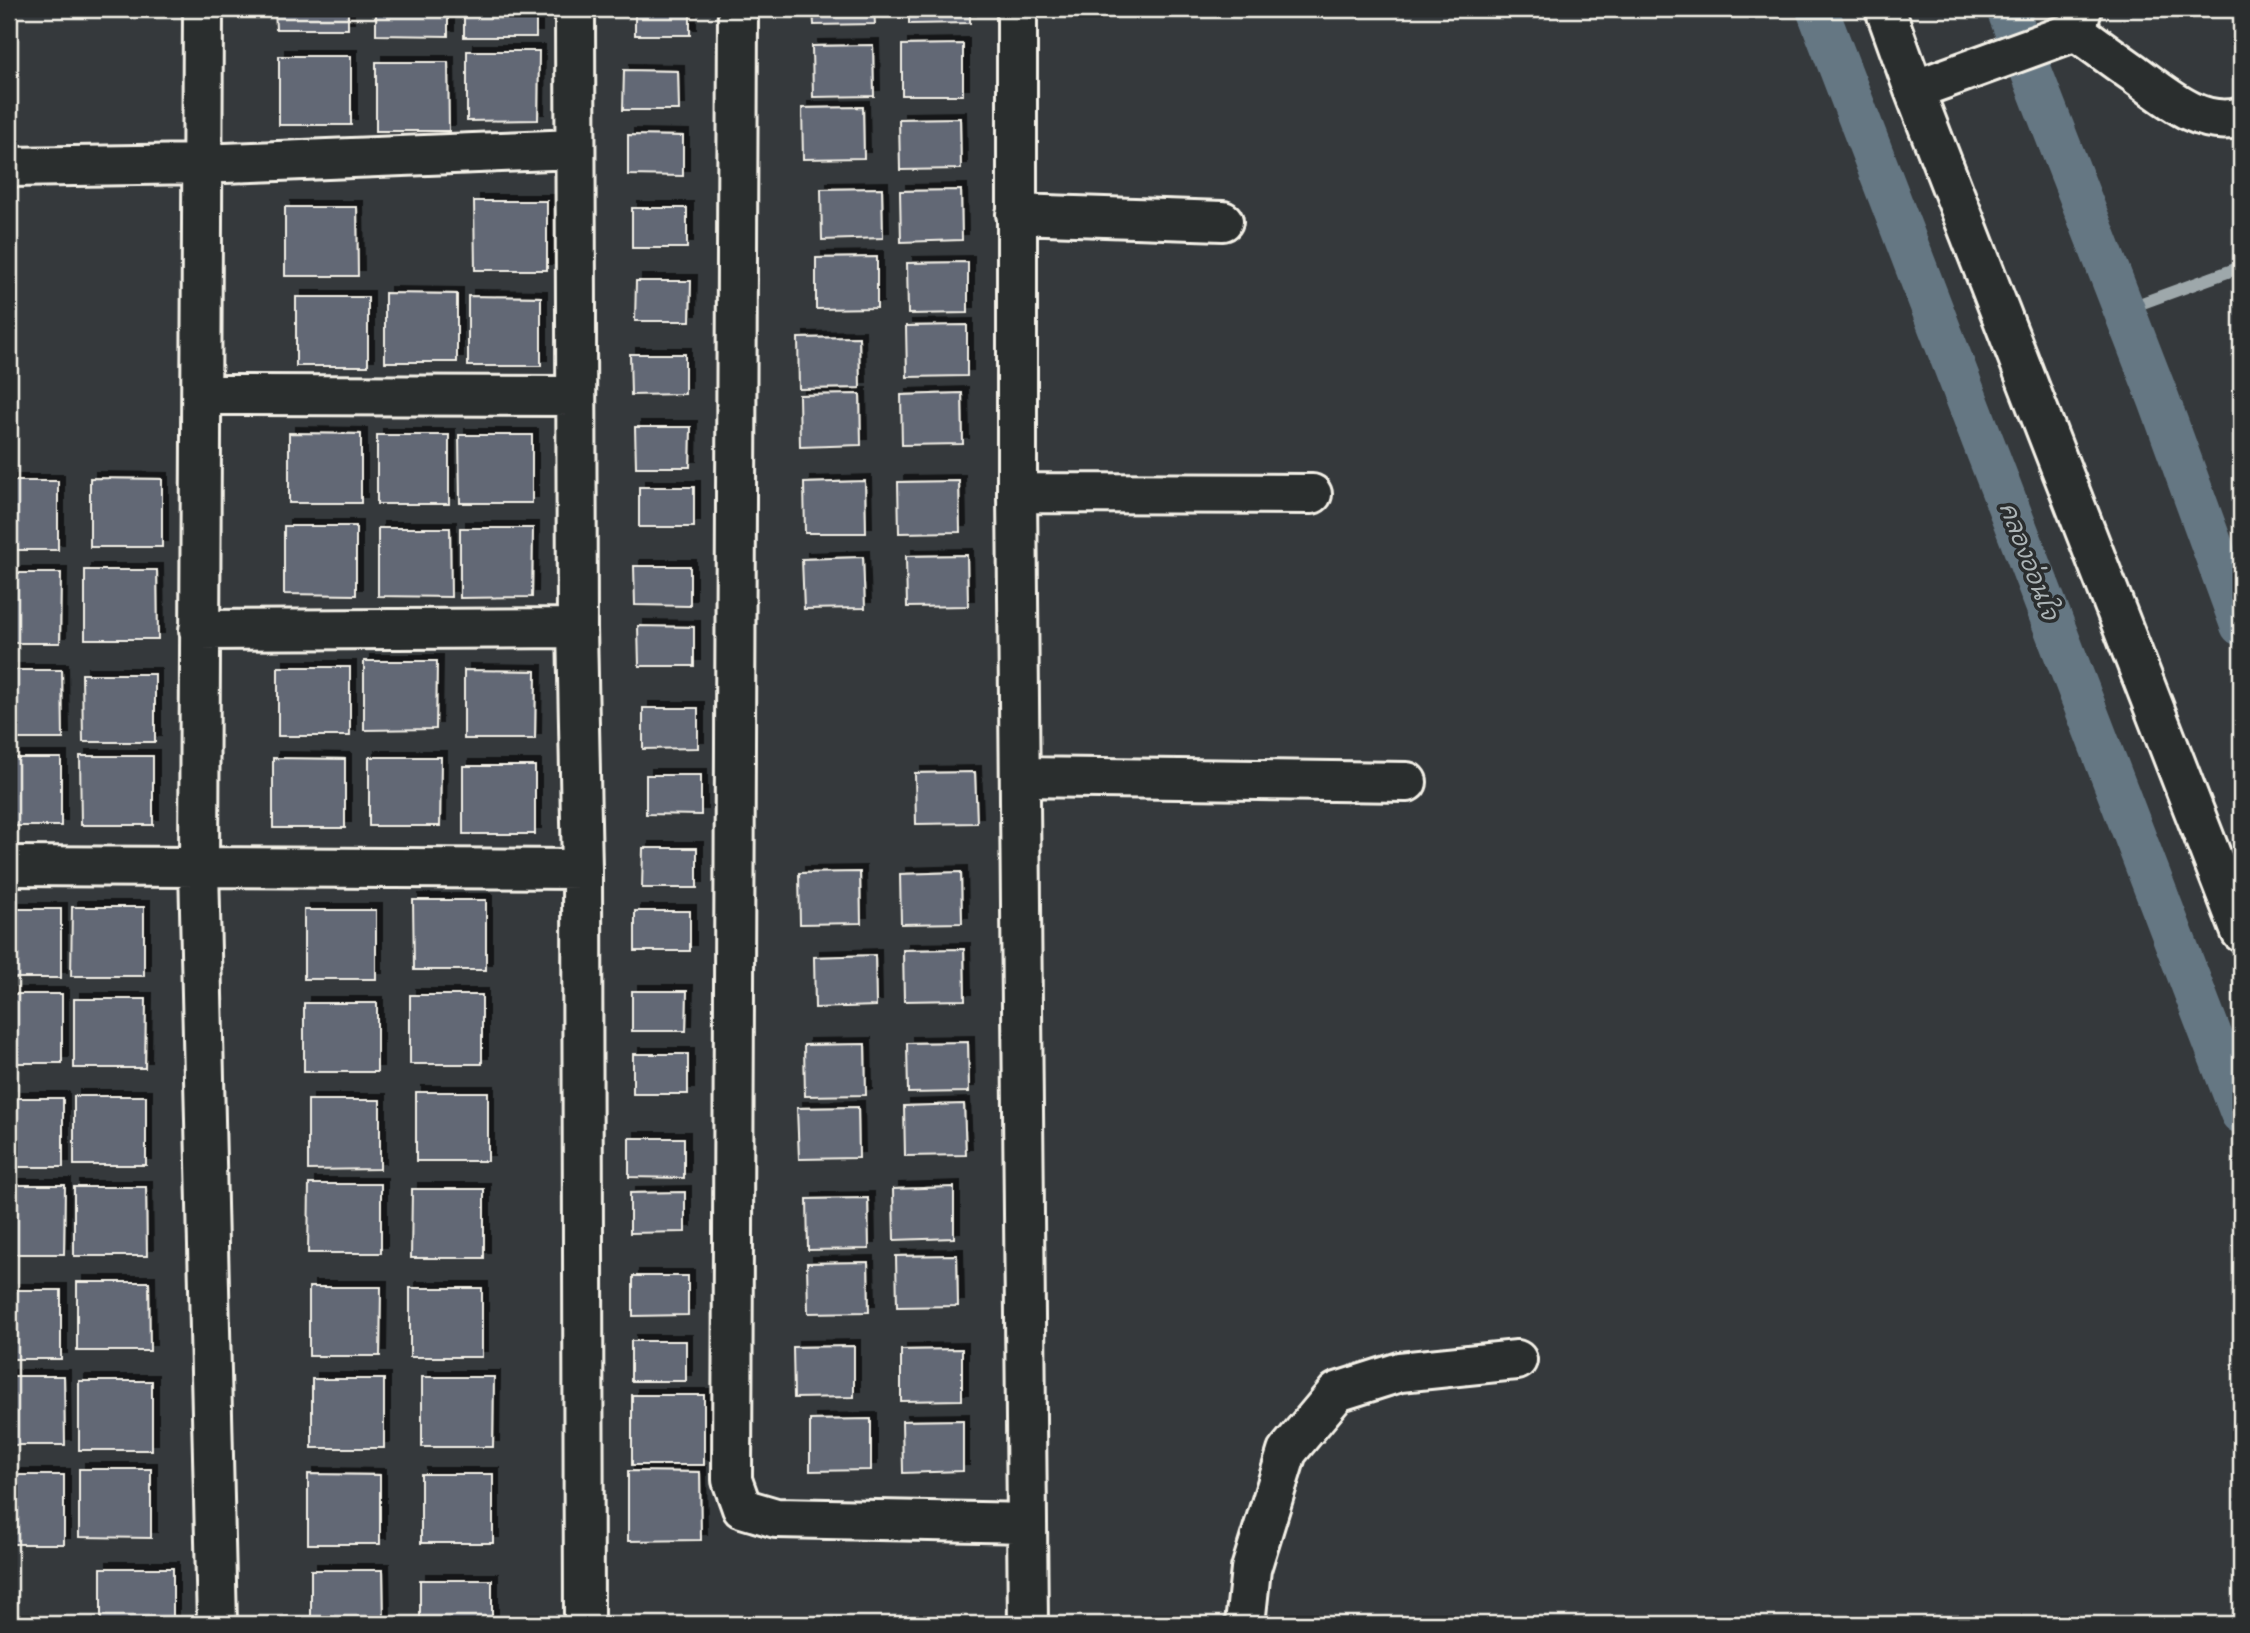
<svg xmlns="http://www.w3.org/2000/svg" width="2250" height="1633" viewBox="0 0 2250 1633" font-family="'Comic Neue','Playpen Sans Thai',sans-serif">
	<style>
		.lines { fill: none; stroke-linecap: round; stroke-linejoin: round }
		.stream { stroke: #9ea8ab; stroke-width: 12 }
		.canal { stroke: #657783; stroke-width: 42 }
		.building { fill: #626775; stroke: #f4f1e8; stroke-width: 2; filter: url(#shadow) }
		.minor-casing { stroke: #f4f1e8; stroke-width: 44 }
		.minor { stroke: #2a2d2e; stroke-width: 38 }
		.labels { text-anchor: middle; stroke-width: 7; stroke-linejoin: round; paint-order: stroke }
		.water-label { font-size: 24px; font-style: italic; fill: #acb4b6; stroke: #2a2d2e }
	</style>
	<defs>
		<filter id="shadow"><feDropShadow dx="6" dy="-6" stdDeviation="0" flood-color="#0009"/></filter>
	</defs>
	<rect width="100%" height="100%" fill="#35393c"/>
	<filter id="ink" filterUnits="userSpaceOnUse"><feTurbulence type="fractalNoise" baseFrequency=".0143" numOctaves="2"/><feDisplacementMap in="SourceGraphic" scale="14" xChannelSelector="R" yChannelSelector="G"/><feConvolveMatrix kernelMatrix="1 2 1 2 8 2 1 2 1" color-interpolation-filters="sRGB"/></filter>
	<g filter="url(#ink)">
		<g class="lines">
			<path class="stream" d="M 2123,310 L 2241,267"/>
			<path class="canal" d="M 1817,9 L 2241,1113
				M 2007,9 L 2159,400 L 2241,625"/>
		</g>
		<path class="building" d="M 275,9 L 348,9 L 348,29 L 276,29 Z
			M 376,9 L 448,9 L 448,36 L 376,35 Z
			M 464,9 L 536,9 L 536,37 L 464,37 Z
			M 635,9 L 690,9 L 690,35 L 635,35 Z
			M 813,9 L 874,9 L 875,24 L 814,25 Z
			M 909,9 L 970,9 L 970,23 L 909,24 Z
			M 963,44 L 963,95 L 902,95 L 902,45 Z
			M 873,45 L 874,96 L 813,97 L 812,46 Z
			M 467,51 L 539,51 L 538,120 L 467,121 Z
			M 279,56 L 351,56 L 351,125 L 279,125 Z
			M 376,62 L 448,62 L 449,131 L 376,131 Z
			M 624,70 L 678,71 L 679,110 L 623,110 Z
			M 863,107 L 864,158 L 803,159 L 802,108 Z
			M 960,118 L 961,169 L 900,170 L 899,119 Z
			M 628,135 L 683,136 L 683,176 L 628,175 Z
			M 882,188 L 883,238 L 822,240 L 821,189 Z
			M 961,190 L 962,240 L 901,242 L 900,191 Z
			M 474,201 L 547,201 L 547,270 L 475,270 Z
			M 285,207 L 357,207 L 358,276 L 285,276 Z
			M 632,208 L 687,208 L 687,248 L 632,248 Z
			M 877,257 L 877,308 L 816,309 L 816,258 Z
			M 968,262 L 968,313 L 908,314 L 907,263 Z
			M 636,281 L 691,281 L 690,321 L 635,321 Z
			M 385,293 L 457,294 L 457,362 L 385,362 Z
			M 468,296 L 541,297 L 541,366 L 468,366 Z
			M 296,297 L 368,297 L 368,366 L 296,366 Z
			M 967,325 L 967,376 L 907,377 L 906,326 Z
			M 859,337 L 860,388 L 799,389 L 798,338 Z
			M 630,354 L 685,354 L 685,394 L 631,395 Z
			M 962,393 L 963,444 L 902,445 L 901,395 Z
			M 860,394 L 861,445 L 800,447 L 799,395 Z
			M 635,427 L 691,427 L 690,467 L 636,467 Z
			M 289,433 L 361,434 L 361,503 L 289,503 Z
			M 377,435 L 449,435 L 449,504 L 377,504 Z
			M 459,435 L 532,435 L 532,503 L 460,503 Z
			M 90,478 L 162,479 L 162,547 L 90,547 Z
			M 9,481 L 58,481 L 58,550 L 9,550 Z
			M 865,481 L 866,533 L 805,533 L 804,483 Z
			M 959,481 L 960,532 L 899,533 L 898,482 Z
			M 639,487 L 694,487 L 694,527 L 639,527 Z
			M 284,526 L 356,526 L 356,595 L 284,594 Z
			M 378,528 L 450,528 L 451,597 L 378,596 Z
			M 460,528 L 533,528 L 532,597 L 460,598 Z
			M 967,555 L 968,606 L 907,607 L 906,556 Z
			M 863,557 L 865,608 L 804,609 L 802,559 Z
			M 634,566 L 690,566 L 690,606 L 635,605 Z
			M 85,570 L 157,570 L 158,639 L 85,639 Z
			M 9,573 L 61,573 L 60,643 L 9,643 Z
			M 638,626 L 694,627 L 694,666 L 639,666 Z
			M 364,661 L 437,661 L 436,729 L 364,730 Z
			M 278,667 L 350,667 L 350,736 L 278,736 Z
			M 9,670 L 62,670 L 63,739 L 9,739 Z
			M 464,670 L 536,671 L 535,739 L 464,739 Z
			M 82,674 L 155,674 L 155,742 L 83,742 Z
			M 643,708 L 698,708 L 698,748 L 643,749 Z
			M 80,756 L 153,756 L 153,825 L 81,825 Z
			M 369,757 L 441,757 L 440,826 L 369,826 Z
			M 9,758 L 61,758 L 61,826 L 9,826 Z
			M 273,758 L 345,759 L 345,828 L 273,828 Z
			M 463,766 L 535,766 L 535,834 L 463,834 Z
			M 975,772 L 977,823 L 916,824 L 915,773 Z
			M 646,775 L 701,775 L 701,815 L 646,814 Z
			M 643,848 L 697,848 L 697,888 L 642,888 Z
			M 860,872 L 861,923 L 800,924 L 799,873 Z
			M 961,872 L 962,923 L 901,924 L 900,874 Z
			M 413,900 L 486,900 L 486,970 L 414,970 Z
			M 72,907 L 144,907 L 144,976 L 71,976 Z
			M 9,909 L 61,909 L 61,978 L 9,978 Z
			M 304,910 L 376,910 L 376,979 L 304,979 Z
			M 635,911 L 690,911 L 690,951 L 635,951 Z
			M 964,949 L 965,1000 L 904,1001 L 903,950 Z
			M 875,955 L 876,1006 L 815,1008 L 814,957 Z
			M 632,991 L 687,991 L 686,1031 L 632,1031 Z
			M 9,994 L 62,994 L 62,1063 L 9,1063 Z
			M 410,995 L 482,995 L 482,1064 L 410,1064 Z
			M 74,999 L 146,999 L 145,1068 L 74,1068 Z
			M 304,1003 L 377,1003 L 377,1072 L 304,1072 Z
			M 968,1042 L 969,1092 L 908,1093 L 907,1043 Z
			M 865,1044 L 866,1095 L 805,1096 L 804,1045 Z
			M 633,1054 L 688,1054 L 688,1094 L 633,1094 Z
			M 416,1092 L 488,1092 L 488,1161 L 416,1161 Z
			M 74,1096 L 146,1096 L 146,1165 L 74,1165 Z
			M 9,1098 L 63,1098 L 63,1167 L 9,1167 Z
			M 308,1100 L 380,1100 L 380,1169 L 308,1170 Z
			M 964,1104 L 966,1155 L 905,1156 L 904,1106 Z
			M 858,1107 L 859,1158 L 799,1159 L 797,1108 Z
			M 629,1138 L 684,1138 L 684,1178 L 629,1177 Z
			M 309,1184 L 381,1184 L 381,1253 L 308,1253 Z
			M 9,1185 L 65,1185 L 64,1254 L 9,1254 Z
			M 74,1187 L 146,1187 L 147,1256 L 74,1256 Z
			M 954,1187 L 954,1238 L 894,1240 L 893,1189 Z
			M 412,1189 L 484,1189 L 484,1258 L 411,1258 Z
			M 685,1192 L 685,1232 L 630,1233 L 630,1193 Z
			M 868,1198 L 869,1249 L 808,1250 L 807,1199 Z
			M 957,1255 L 958,1306 L 897,1307 L 896,1256 Z
			M 868,1262 L 869,1312 L 808,1313 L 807,1263 Z
			M 633,1276 L 688,1276 L 688,1315 L 633,1316 Z
			M 77,1282 L 149,1282 L 150,1351 L 77,1351 Z
			M 309,1287 L 381,1287 L 380,1356 L 309,1356 Z
			M 410,1288 L 482,1288 L 482,1357 L 410,1357 Z
			M 9,1290 L 61,1290 L 61,1359 L 9,1359 Z
			M 631,1341 L 686,1341 L 686,1381 L 631,1381 Z
			M 854,1346 L 854,1397 L 794,1398 L 793,1347 Z
			M 962,1349 L 962,1400 L 901,1401 L 901,1350 Z
			M 9,1376 L 64,1376 L 65,1445 L 9,1445 Z
			M 422,1377 L 494,1377 L 493,1447 L 422,1447 Z
			M 312,1379 L 384,1379 L 384,1448 L 312,1448 Z
			M 79,1381 L 152,1381 L 152,1450 L 79,1450 Z
			M 632,1395 L 704,1395 L 704,1465 L 632,1465 Z
			M 871,1419 L 871,1470 L 810,1471 L 810,1420 Z
			M 963,1420 L 963,1471 L 903,1473 L 902,1421 Z
			M 79,1469 L 151,1469 L 151,1538 L 79,1537 Z
			M 628,1471 L 700,1472 L 701,1540 L 628,1541 Z
			M 308,1474 L 380,1475 L 380,1544 L 308,1544 Z
			M 421,1474 L 493,1474 L 493,1543 L 421,1543 Z
			M 9,1475 L 64,1475 L 64,1544 L 9,1544 Z
			M 101,1568 L 173,1568 L 173,1624 L 101,1624 Z
			M 311,1570 L 383,1570 L 384,1624 L 311,1624 Z
			M 420,1580 L 492,1580 L 492,1624 L 420,1624 Z"/>
		<g class="lines">
			<defs>
				<path id="minor" d="M 203,9 L 199,868 L 217,1624
					M 575,9 L 577,628 L 582,869 L 584,1624
					M 738,9 L 732,1480 L 742,1508 L 776,1518 L 1027,1523
					M 1017,9 L 1017,493 L 1028,1624
					M 1885,9 L 1914,90 L 2241,932
					M 2076,31 C 2095,45 2114,59 2134,73 C 2164,95 2201,129 2241,117
					M 1914,90 L 2076,31 L 2082,9
					M 9,167 L 201,164 L 575,149
					M 1016,214 L 1223,221
					M 202,395 L 576,396
					M 1017,493 L 1312,494
					M 199,630 L 577,628
					M 1020,777 L 1407,782
					M 9,866 L 582,869
					M 1245,1624 L 1251,1569 L 1287,1452 L 1337,1392 L 1400,1372 L 1517,1360"/>
			</defs>
			<use href="#minor" class="minor-casing"/>
			<use href="#minor" class="minor"/>
		</g>
	</g>
	<g class="labels">
		<g class="water-label">
			<text transform="translate(2029 561) rotate(69)" y="8">คลองอ่อนใจ</text>
		</g>
	</g>
	<rect width="2250" height="1633" fill="none" stroke="#2a2d2e" stroke-width="35"/>
	<rect x="18" y="18" width="2215" height="1598" fill="none" stroke="#f4f1e8" stroke-width="2.5" filter="url(#ink)"/>
</svg>
